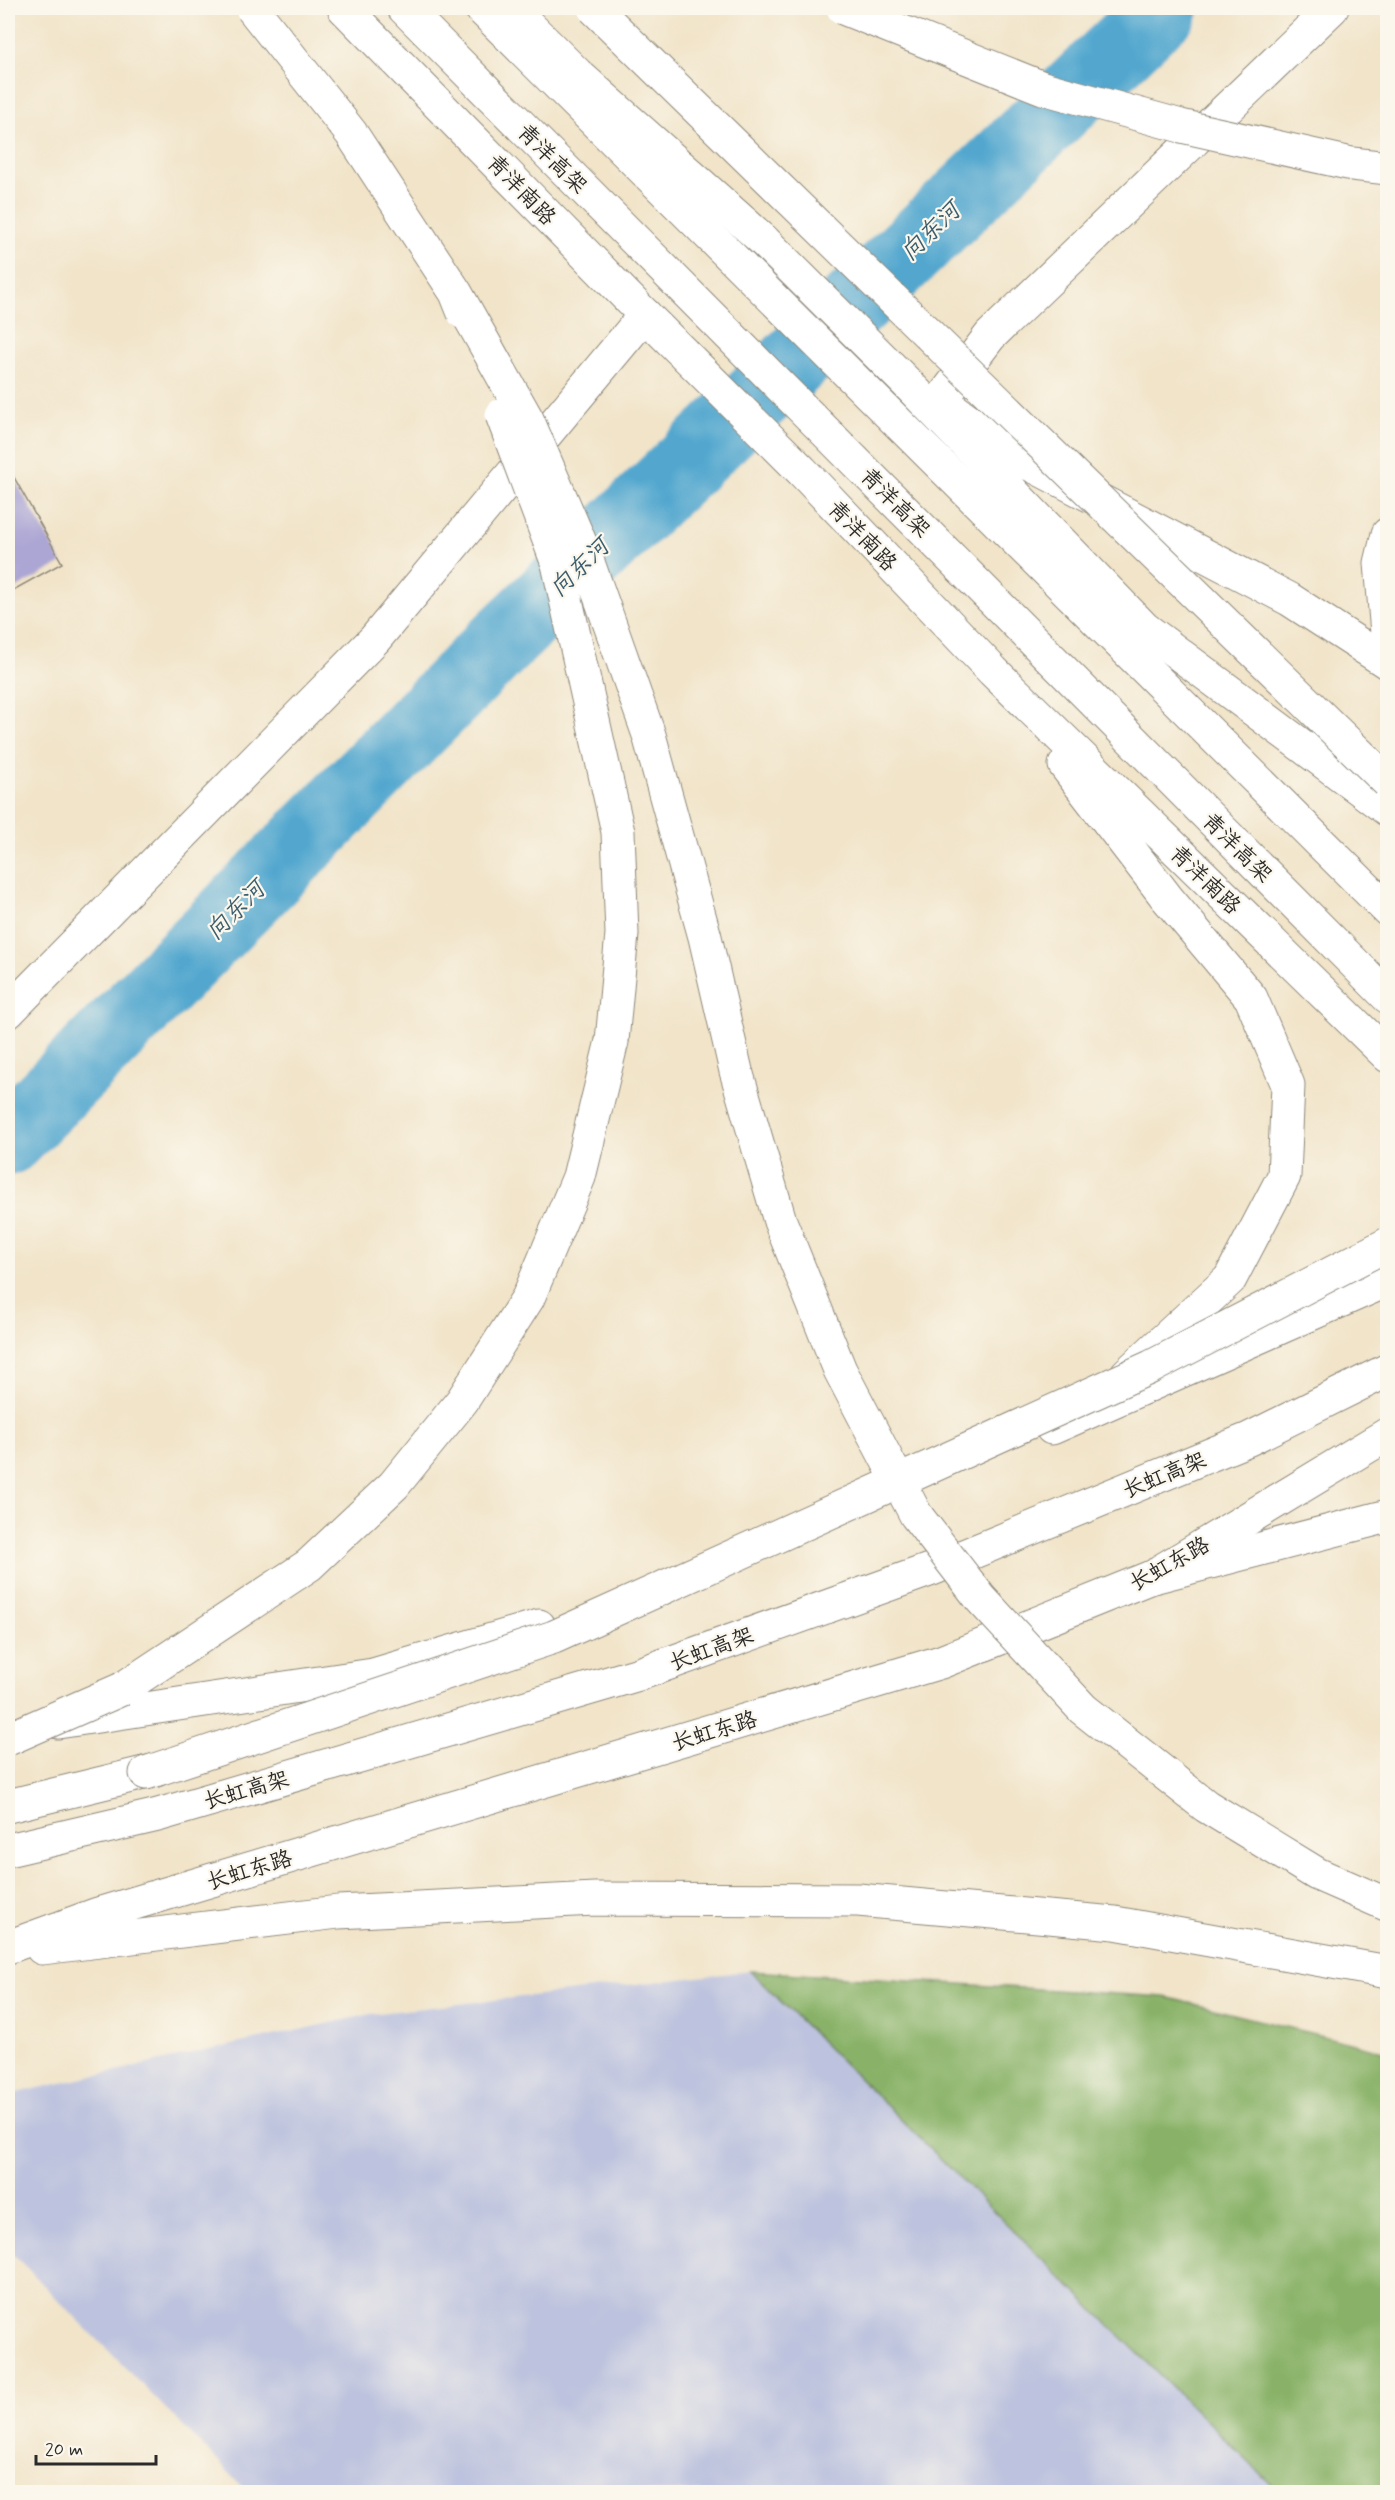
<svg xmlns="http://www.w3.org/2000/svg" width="1395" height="2500" viewBox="0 0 1395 2500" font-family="Mynerve,'LXGW WenKai TC',sans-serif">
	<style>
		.industrial { fill: #bdc3de }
		.forest { fill: #89b268; stroke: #5a6e4a; stroke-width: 1.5 }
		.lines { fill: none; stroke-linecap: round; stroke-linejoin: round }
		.river { stroke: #53a7cf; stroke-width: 72 }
		.building { fill: #aca6d4 }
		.street-casing { stroke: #8e887a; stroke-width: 35 }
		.primary-casing { stroke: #8e887a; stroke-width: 35 }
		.highway-casing { stroke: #8e887a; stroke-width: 35 }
		.street { stroke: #fff; stroke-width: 33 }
		.primary { stroke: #fff; stroke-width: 33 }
		.highway { stroke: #fff; stroke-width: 33 }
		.highway-bridge-casing { stroke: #8e887a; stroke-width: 35; stroke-linecap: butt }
		.highway-bridge { stroke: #fff; stroke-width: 33 }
		.labels { text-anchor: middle; stroke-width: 4.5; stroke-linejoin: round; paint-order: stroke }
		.street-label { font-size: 22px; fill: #2b2b2b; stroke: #fbf7ec }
		.water-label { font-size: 24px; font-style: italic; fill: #3b5d6d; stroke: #fbf7ec }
	</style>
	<rect width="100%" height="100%" fill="#fbf7ec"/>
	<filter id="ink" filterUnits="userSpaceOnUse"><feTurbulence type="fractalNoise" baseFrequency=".0167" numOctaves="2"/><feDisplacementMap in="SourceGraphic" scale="12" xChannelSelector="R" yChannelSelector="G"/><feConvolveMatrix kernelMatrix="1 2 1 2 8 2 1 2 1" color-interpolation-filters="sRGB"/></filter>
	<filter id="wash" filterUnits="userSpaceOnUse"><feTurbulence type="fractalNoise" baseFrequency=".008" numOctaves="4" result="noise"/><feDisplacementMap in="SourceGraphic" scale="24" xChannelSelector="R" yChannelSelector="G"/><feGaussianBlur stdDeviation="1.35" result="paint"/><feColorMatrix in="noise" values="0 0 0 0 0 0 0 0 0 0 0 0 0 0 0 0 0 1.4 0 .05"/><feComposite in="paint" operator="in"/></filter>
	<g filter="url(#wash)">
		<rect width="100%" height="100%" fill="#f1e4c9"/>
		<path class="industrial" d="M 750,1971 L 1279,2492 L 248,2492 L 8,2249 L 8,2095 L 371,2014 Z"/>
		<path class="forest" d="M 750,1971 L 1165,1997 L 1387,2052 L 1387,2492 L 1279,2492 Z"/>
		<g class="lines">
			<path class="river" d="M 8,1139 L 495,648 L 1163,8"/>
		</g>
		<g id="blocks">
			<path class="building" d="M 11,472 L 62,563 L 8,593 L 8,473 Z"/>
		</g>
	</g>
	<g filter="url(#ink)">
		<use href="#blocks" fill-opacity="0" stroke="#8e887a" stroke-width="1.5"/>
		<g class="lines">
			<defs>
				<path id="street" d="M 941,400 L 990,336 L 1332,8
					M 8,1012 L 375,639 L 645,315"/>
				<path id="primary" d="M 344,8 L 645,315 L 802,471 L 993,671 L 1388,1056
					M 511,8 L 577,74 L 762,239 L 905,381 L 1144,628 L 1388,810
					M 954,410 L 1028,463 L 1289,599 L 1388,663
					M 1065,765 L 1167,898 L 1251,998 L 1288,1085 L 1284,1176 L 1230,1279 L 1127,1374
					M 1161,1571 L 1388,1434"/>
				<path id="highway" d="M 404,8 L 1388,997
					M 481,8 L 1388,910
					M 1388,534 L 1381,563 L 1388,645
					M 1052,1428 L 1388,1280
					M 122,1689 L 309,1565 L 394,1485 L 462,1401 L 528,1298 L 579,1177 L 612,1041
					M 58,1722 L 373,1675 L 539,1626
					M 8,1806 L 156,1770
					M 8,1850 L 158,1815 L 639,1674 L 932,1569 L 1249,1439 L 1388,1370
					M 8,1947 L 98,1914 L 941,1662 L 1149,1578 L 1388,1516
					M 42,1948 L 338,1912 L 595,1899 L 858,1900 L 1115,1923 L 1388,1972"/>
			</defs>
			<use href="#street" class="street-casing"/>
			<use href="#primary" class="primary-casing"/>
			<use href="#highway" class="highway-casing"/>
			<use href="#street" class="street"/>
			<use href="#primary" class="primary"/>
			<use href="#highway" class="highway"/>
			<defs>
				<path id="highway-bridge" d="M 252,8 L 351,133 L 456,293 L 464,313
					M 594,8 L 1388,782
					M 843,8 L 1043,88 L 1181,126 L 1352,164 L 1388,168
					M 456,293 L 527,419 L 585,554 L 649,735 L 705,937 L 736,1071 L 780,1221 L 840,1370 L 916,1515 L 981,1599 L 1083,1709 L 1206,1806 L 1317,1874 L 1388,1905
					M 502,415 L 558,564 L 618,832 L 622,934 L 612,1041
					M 8,1739 L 122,1689
					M 156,1770 L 146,1773 L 554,1637 L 1151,1367 L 1388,1244"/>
			</defs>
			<use href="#highway-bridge" class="highway-bridge-casing"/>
			<use href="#highway-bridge" class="highway-bridge"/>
		</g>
	</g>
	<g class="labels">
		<g class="street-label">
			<text transform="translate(553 158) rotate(45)" y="8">青洋高架</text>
			<text transform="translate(522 189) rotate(46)" y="8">青洋南路</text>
			<text transform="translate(896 502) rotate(45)" y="8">青洋高架</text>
			<text transform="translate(863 535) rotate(46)" y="8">青洋南路</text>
			<text transform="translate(1238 847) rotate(45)" y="8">青洋高架</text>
			<text transform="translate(1206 879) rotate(44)" y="8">青洋南路</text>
			<text transform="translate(1164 1474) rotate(-22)" y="8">长虹高架</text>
			<text transform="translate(1169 1563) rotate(-29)" y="8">长虹东路</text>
			<text transform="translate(711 1648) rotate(-20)" y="8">长虹高架</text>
			<text transform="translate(714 1730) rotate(-17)" y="8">长虹东路</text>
			<text transform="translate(246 1789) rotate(-16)" y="8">长虹高架</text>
			<text transform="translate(249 1869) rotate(-17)" y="8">长虹东路</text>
		</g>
		<g class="water-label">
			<text transform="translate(930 231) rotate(-44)" y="8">向东河</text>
			<text transform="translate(579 567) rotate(-44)" y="8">向东河</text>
			<text transform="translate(235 910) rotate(-45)" y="8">向东河</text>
		</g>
	</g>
	<rect width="1395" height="2500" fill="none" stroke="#fbf7ec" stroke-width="30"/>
	<path d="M36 2455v9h120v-9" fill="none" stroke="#2b2b2b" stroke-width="3"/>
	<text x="45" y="2455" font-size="18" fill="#2b2b2b" stroke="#fbf7ec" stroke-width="4.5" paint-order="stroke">20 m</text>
</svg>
